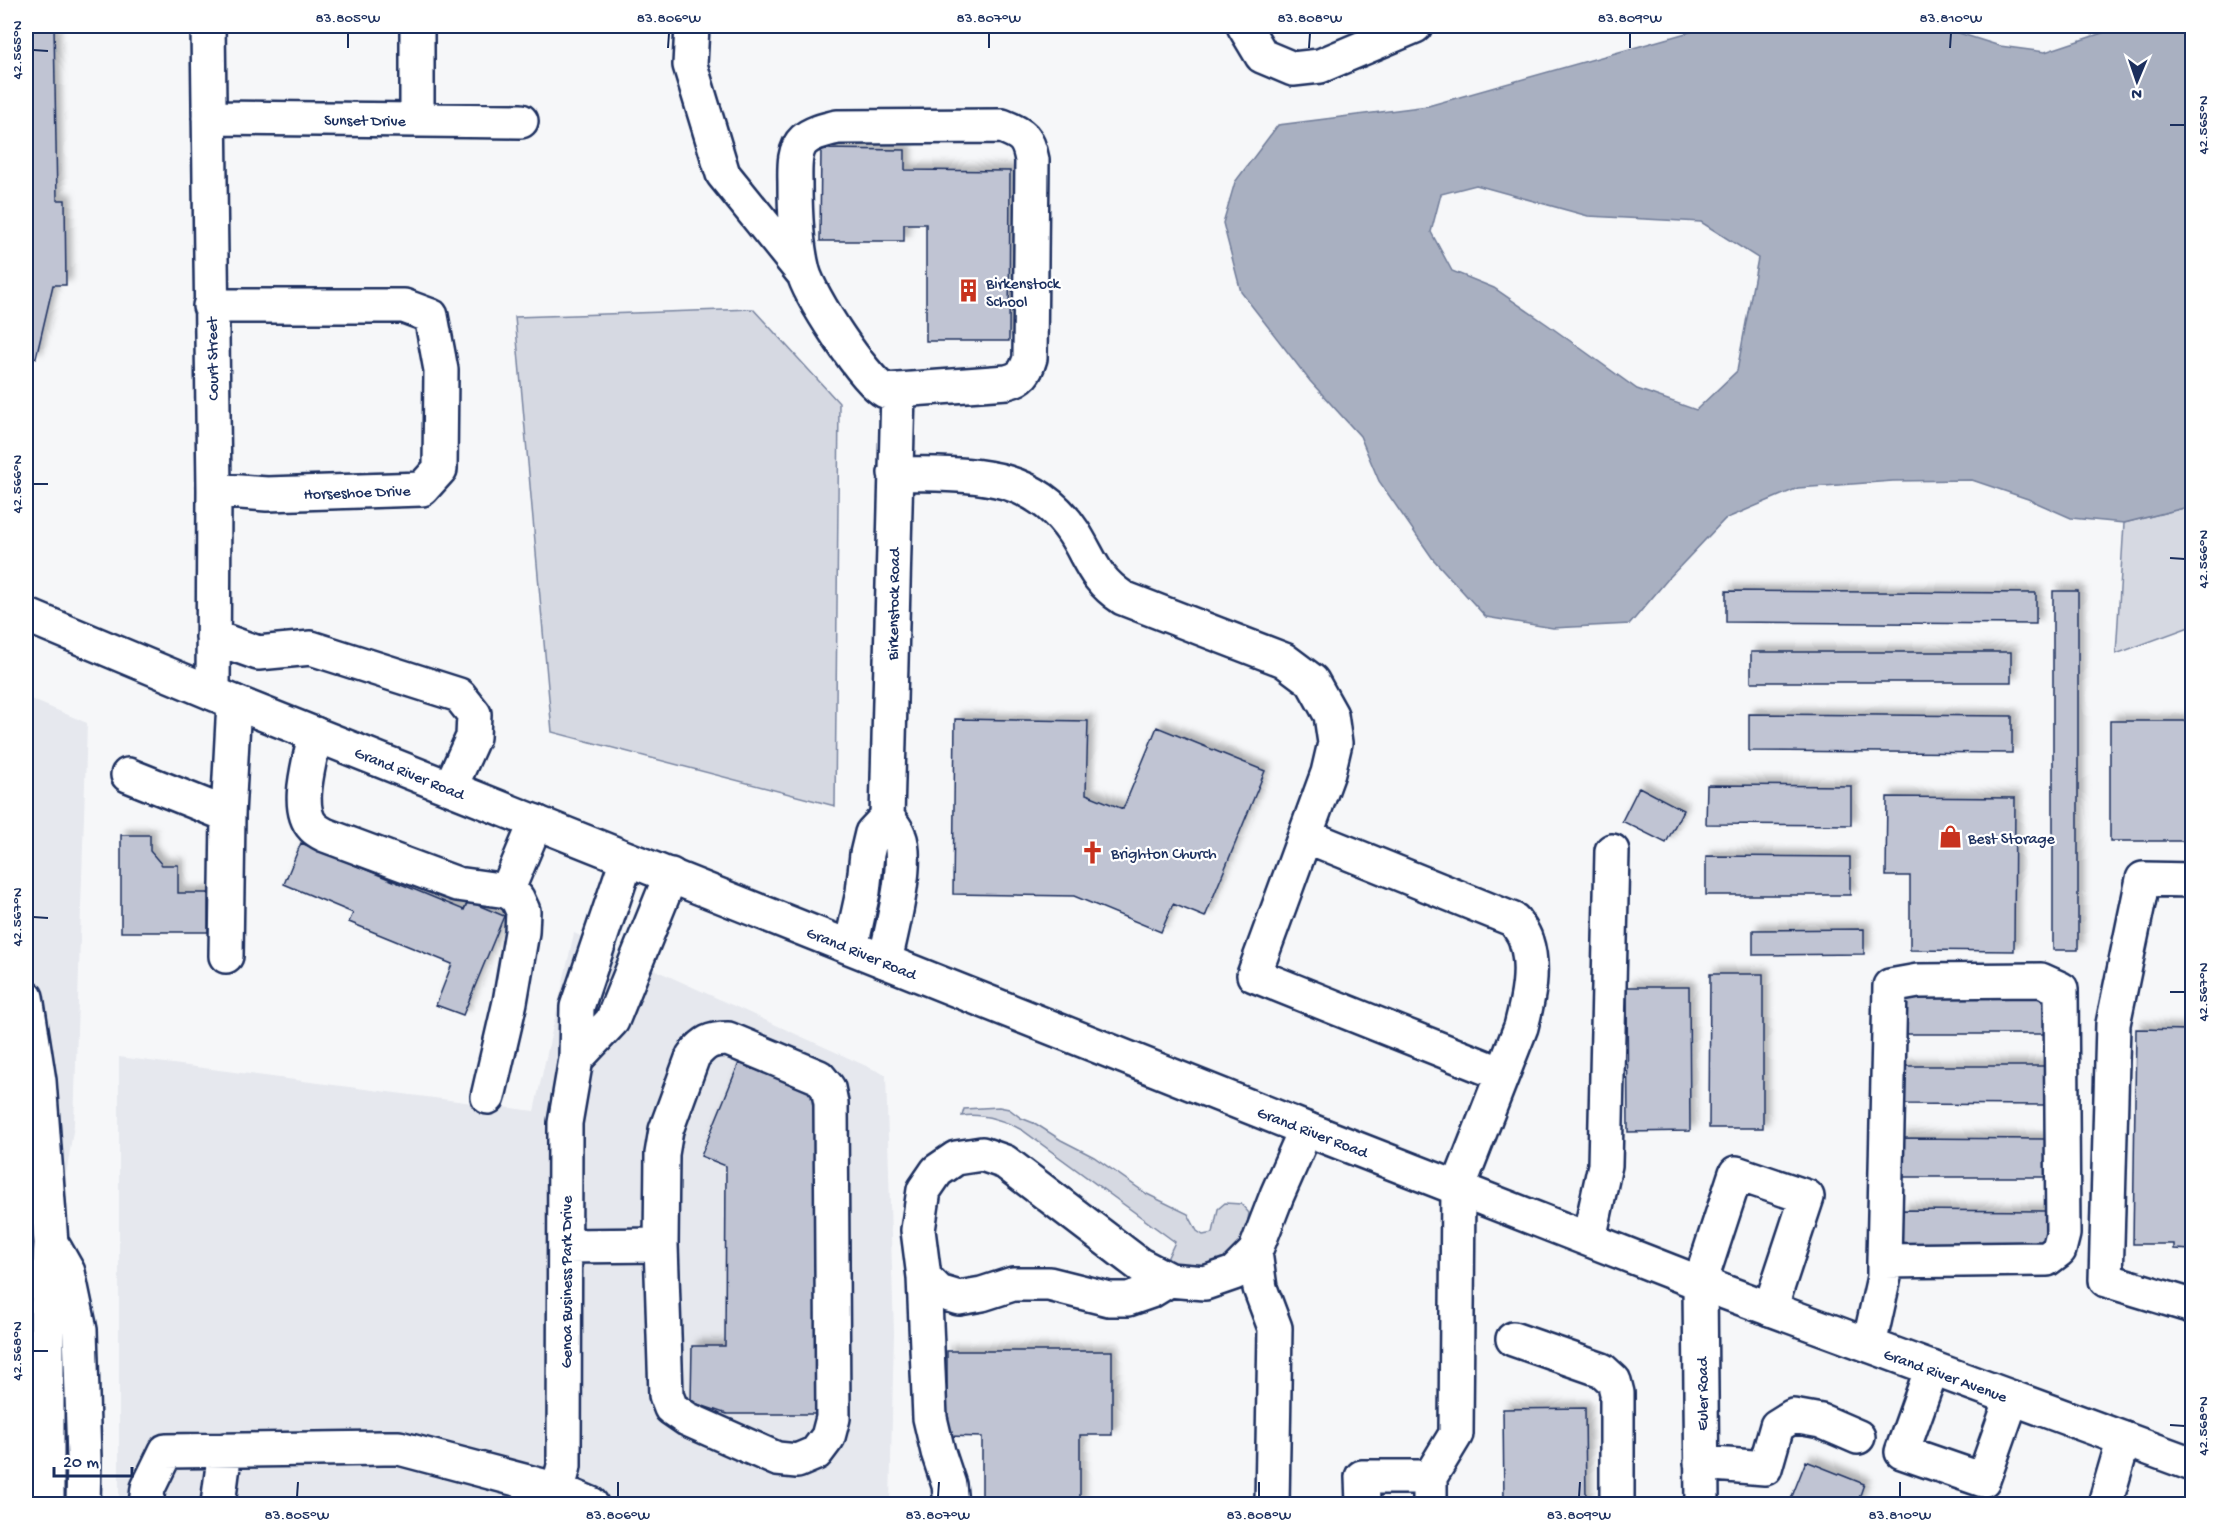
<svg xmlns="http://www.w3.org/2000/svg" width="2218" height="1530" viewBox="0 0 2218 1530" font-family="'Gochi Hand',sans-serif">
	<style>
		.built { fill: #e6e8ee }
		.green { fill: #d6d9e2; stroke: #7884a0; stroke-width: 1.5 }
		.water { fill: #a9b0c1; stroke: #707c99; stroke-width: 1.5; fill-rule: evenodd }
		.building { fill: #c0c4d3; stroke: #1b2f5e; stroke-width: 1.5; filter: url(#shadow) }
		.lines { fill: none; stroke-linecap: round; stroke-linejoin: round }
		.minor-casing { stroke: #1b2f5e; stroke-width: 38 }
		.major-casing { stroke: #1b2f5e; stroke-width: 38 }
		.minor { stroke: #fff; stroke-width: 33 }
		.major { stroke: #fff; stroke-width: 33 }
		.ticks { fill: none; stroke: #1b2f5e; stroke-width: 2 }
		.labels { text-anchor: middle; stroke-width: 4.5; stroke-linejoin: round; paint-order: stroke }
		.street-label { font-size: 16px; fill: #1b2f5e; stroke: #fff }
		.poi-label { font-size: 16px; fill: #1b2f5e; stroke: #fff; text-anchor: start }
		.neatline { fill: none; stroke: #1b2f5e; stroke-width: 2 }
		.ticks-label { font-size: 15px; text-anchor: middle; fill: #1b2f5e }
	</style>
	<defs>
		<filter id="shadow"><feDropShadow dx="5.5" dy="-5.5" stdDeviation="3" flood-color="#0004"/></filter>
	</defs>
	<rect width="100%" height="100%" fill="#f6f7f9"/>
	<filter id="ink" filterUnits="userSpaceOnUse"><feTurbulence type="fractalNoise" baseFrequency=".0167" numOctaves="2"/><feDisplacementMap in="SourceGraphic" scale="12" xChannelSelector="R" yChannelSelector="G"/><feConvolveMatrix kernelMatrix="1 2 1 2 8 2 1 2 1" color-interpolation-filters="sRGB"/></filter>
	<g filter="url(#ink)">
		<path class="built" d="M 26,697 L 87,723 L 74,1125 L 26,1425 Z
			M 574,933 L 886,1075 L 894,1333 L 890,1504 L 119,1504 L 119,1057 L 534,1111 Z"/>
		<path class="green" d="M 753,309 L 839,403 L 835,806 L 552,732 L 515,317 Z
			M 2192,506 L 2192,626 L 2116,654 L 2124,523 Z
			M 999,1107 L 1009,1109 L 1021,1118 L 1036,1124 L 1061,1140 L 1094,1157 L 1147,1194 L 1188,1214 L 1197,1231 L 1203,1235 L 1213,1233 L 1218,1209 L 1225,1203 L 1241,1204 L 1249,1213 C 1247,1238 1226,1268 1200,1269 C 1195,1269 1190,1267 1186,1266 C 1179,1265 1174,1264 1168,1260 L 1168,1257 L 1175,1242 L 1022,1130 C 1003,1120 983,1113 962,1116 L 964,1109 Z"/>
		<path class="water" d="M 1711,26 L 1937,26 L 2000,46 L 2045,52 L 2108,31 L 2116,26 L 2192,26 L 2192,506 L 2124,523 L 2071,518 L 2028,499 L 1972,480 L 1893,481 L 1798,488 L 1725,519 L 1668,579 L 1630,624 L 1553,628 L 1486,617 L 1433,559 L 1379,481 L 1360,436 L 1310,381 L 1241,292 L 1223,223 L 1235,182 L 1278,125 L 1428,106 ZM 1476,185 L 1588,216 L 1701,222 L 1758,258 L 1737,371 L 1696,410 L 1637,389 L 1548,325 L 1494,288 L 1452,271 L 1431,232 L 1441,194 Z"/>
		<path class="building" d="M 26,26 L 54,26 L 57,200 L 65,200 L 66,285 L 53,285 L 36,358 L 26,355 Z
			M 821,149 L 905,150 L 905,170 L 1010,171 L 1009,341 L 926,341 L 926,224 L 904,224 L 904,241 L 820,241 Z
			M 1726,591 L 2036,593 L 2036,624 L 1726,622 Z
			M 2053,591 L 2078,591 L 2078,950 L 2053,950 Z
			M 1751,652 L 2011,652 L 2011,682 L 1751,682 Z
			M 1749,714 L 2012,716 L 2012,753 L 1749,751 Z
			M 955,719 L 1088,721 L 1086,794 L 1123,809 L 1157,727 L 1265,771 L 1205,917 L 1173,904 L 1161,932 L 1074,896 L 953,894 Z
			M 2110,721 L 2192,721 L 2192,841 L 2110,841 Z
			M 1707,785 L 1851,786 L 1851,825 L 1706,824 Z
			M 1639,787 L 1683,810 L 1666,843 L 1622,821 Z
			M 1887,797 L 2015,798 L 2014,951 L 1910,950 L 1910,876 L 1886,876 Z
			M 121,835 L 150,835 L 150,851 L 162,865 L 178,865 L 178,893 L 208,893 L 208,932 L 121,932 Z
			M 301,843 L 464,910 L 468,901 L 504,916 L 463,1015 L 436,1005 L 452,964 L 349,922 L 353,913 L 284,884 Z
			M 1706,856 L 1850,857 L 1850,895 L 1706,895 Z
			M 1864,929 L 1864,954 L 1753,955 L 1753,930 Z
			M 1710,974 L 1763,974 L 1763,1128 L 1709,1128 Z
			M 1627,987 L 1689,987 L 1690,1131 L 1628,1132 Z
			M 1901,995 L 2046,996 L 2046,1034 L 1901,1034 Z
			M 2136,1029 L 2192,1030 L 2192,1250 L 2174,1249 L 2174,1244 L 2133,1244 Z
			M 739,1063 L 818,1095 L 819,1414 L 727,1414 L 691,1402 L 692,1346 L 725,1346 L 726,1166 L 701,1156 Z
			M 1901,1066 L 2045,1066 L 2045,1105 L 1900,1104 Z
			M 1901,1138 L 2046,1139 L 2046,1177 L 1901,1177 Z
			M 1902,1210 L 2047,1211 L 2047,1249 L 1902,1249 Z
			M 947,1351 L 1112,1351 L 1112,1435 L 1080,1435 L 1080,1504 L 982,1504 L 982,1437 L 947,1436 Z
			M 1585,1408 L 1586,1504 L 1504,1504 L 1503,1409 Z
			M 1806,1461 L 1864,1484 L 1857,1504 L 1789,1504 Z"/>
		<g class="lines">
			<defs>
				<path id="minor" d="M 208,26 L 214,490 L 213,693
					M 692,26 L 690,65 L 723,174 L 803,273
					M 1244,26 L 1262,56 L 1293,69 L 1320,66 L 1415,26
					M 209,118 L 521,121
					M 417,120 L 417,26
					M 1002,126 C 1023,134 1028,138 1032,160 L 1030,358 C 1026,372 1021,379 1007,382 L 885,391 C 864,380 809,295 803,271 C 796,243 795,212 795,184 C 795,171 793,150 804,140 C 813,132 826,130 837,127 Z
					M 210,306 L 404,306 L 431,316 L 441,370 L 440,469 L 422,489 L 267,494 L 214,490
					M 895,473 C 964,476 1031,467 1074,533 C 1091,560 1094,579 1123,598 L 1284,660 L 1312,681 L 1331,715 L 1335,743 L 1328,773 L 1254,975 L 1502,1074
					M 213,637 L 258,653 L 311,648 L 459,695 L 474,714 L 473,737 L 450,788
					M 315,734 C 311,759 294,807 313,827 C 316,830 321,833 325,835 L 457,884 L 507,891 L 536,822
					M 128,775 L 228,815
					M 1306,836 L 1514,920 C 1518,926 1524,933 1526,941 C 1535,968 1528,1000 1521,1027 L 1458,1188 L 1456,1434 L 1430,1477 L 1430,1504
					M 2192,880 L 2143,879 L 2113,1024 L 2106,1280 L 2192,1306
					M 851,947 L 863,892 L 867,854 L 872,833 L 887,817
					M 226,956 L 228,815 L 234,702
					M 885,961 C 891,932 910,863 899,836 C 897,829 891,823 887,817 L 898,392
					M 26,997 L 39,1081 L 51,1243 L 47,1312 L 47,1504
					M 576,1059 L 612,1021 L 671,875
					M 488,1097 L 510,1002 L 522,932 L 523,911 L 517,898 L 507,891
					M 1589,1239 L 1605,1165 L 1612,851
					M 565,1246 L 661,1245 L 666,1395 L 671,1408 L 687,1419 L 777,1459 L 797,1461 L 816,1453 L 828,1437 L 833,1418 L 831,1103 L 828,1088 L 819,1077 L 728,1039 C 710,1039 705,1042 693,1056 L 666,1130 L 662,1154 L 661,1245
					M 55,1249 L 68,1272 L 80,1330 L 84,1459 L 83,1504
					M 1255,1252 L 1260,1288 L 1275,1328 L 1272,1504
					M 924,1277 L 930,1418 L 938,1452 L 949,1485 L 951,1504
					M 1169,1280 L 1151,1291 L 1128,1299 L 1109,1299 L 1049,1284 L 1013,1284 L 982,1294 L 959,1298 L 939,1292 L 924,1277 L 918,1230 L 924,1190 L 937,1171 L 956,1158 L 982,1154 L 1005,1162 L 1140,1265 L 1169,1280 L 1205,1283 L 1234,1273 L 1255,1252 L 1277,1195 L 1306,1129
					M 1513,1339 L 1602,1370 L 1614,1381 L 1617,1393 L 1617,1504
					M 1869,1345 L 1884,1277 L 1884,1261 L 1890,986 L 1918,981 L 2041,980 L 2061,989 L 2063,1234 L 2059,1250 L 2047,1259 L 1884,1261
					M 1932,1368 L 1902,1452 L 1983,1480 L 2012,1398
					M 1701,1463 L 1765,1468 L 1777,1426 L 1793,1416 L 1821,1421 L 1858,1437
					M 146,1504 L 148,1488 L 166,1451 L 384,1448 L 399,1448 L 558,1490 L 591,1504
					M 218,1504 L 225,1450
					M 554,1504 L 564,1466 L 565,1123 L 576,1059 L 577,1007 L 627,859
					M 1363,1504 L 1362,1477 L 1430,1477
					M 1702,1504 L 1700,1283 L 1736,1173 L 1807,1197 L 1770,1309
					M 2105,1504 L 2124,1439"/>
				<path id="major" d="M 26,615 L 234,702 L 1306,1129 L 1700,1283 L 2192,1464"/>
			</defs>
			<use href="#minor" class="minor-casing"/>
			<use href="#major" class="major-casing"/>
			<use href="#minor" class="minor"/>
			<use href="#major" class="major"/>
		</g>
	</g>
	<path class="ticks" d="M 348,48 L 348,33M 668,48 L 669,33M 989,48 L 989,33M 1309,48 L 1310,33M 1630,48 L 1630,33M 1950,48 L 1951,33M 33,50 L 48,51M 2170,125 L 2185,125M 33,484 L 48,484M 2170,558 L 2185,559M 33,917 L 48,918M 2170,992 L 2185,992M 33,1351 L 48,1351M 2170,1425 L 2185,1426M 297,1497 L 298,1482M 618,1497 L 618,1482M 938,1497 L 939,1482M 1259,1497 L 1259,1482M 1579,1497 L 1580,1482M 1900,1497 L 1900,1482"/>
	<defs>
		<symbol id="building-bare" viewBox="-9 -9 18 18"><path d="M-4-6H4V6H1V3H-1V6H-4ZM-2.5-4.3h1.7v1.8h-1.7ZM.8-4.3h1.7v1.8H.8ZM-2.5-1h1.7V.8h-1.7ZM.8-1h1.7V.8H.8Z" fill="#c8321e" stroke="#fff" stroke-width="2.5" paint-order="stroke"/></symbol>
		<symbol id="shop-bare" viewBox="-9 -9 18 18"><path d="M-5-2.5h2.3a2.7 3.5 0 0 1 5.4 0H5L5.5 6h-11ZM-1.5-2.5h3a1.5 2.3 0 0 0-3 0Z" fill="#c8321e" stroke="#fff" stroke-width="2.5" paint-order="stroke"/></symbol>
		<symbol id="church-bare" viewBox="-9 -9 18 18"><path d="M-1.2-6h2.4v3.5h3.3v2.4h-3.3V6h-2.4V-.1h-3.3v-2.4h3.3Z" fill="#c8321e" stroke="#fff" stroke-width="2.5" paint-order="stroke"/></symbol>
	</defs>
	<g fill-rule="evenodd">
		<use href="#building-bare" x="952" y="274" width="33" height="33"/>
		<use href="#shop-bare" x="1934" y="820" width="33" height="33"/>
		<use href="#church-bare" x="1076" y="836" width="33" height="33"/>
	</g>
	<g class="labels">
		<g class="street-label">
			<text transform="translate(365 119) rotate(1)" y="6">Sunset Drive</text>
			<text transform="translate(211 359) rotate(-91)" y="6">Court Street</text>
			<text transform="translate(357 491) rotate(-2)" y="6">Horseshoe Drive</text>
			<text transform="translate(892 604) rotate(-89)" y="6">Birkenstock Road</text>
			<text transform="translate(410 772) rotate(22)" y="6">Grand River Road</text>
			<text transform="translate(862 952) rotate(22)" y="6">Grand River Road</text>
			<text transform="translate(1313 1131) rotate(21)" y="6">Grand River Road</text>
			<text transform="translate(565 1282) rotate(-90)" y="6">Genoa Business Park Drive</text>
			<text transform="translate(1946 1374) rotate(20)" y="6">Grand River Avenue</text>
			<text transform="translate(1701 1394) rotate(-90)" y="6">Euler Road</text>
		</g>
		<g class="poi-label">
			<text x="986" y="288">Birkenstock<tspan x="986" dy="18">School</tspan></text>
			<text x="1968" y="843">Best Storage</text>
			<text x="1111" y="858">Brighton Church</text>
		</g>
	</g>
	<rect width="2218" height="1530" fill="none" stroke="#fff" stroke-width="66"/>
	<g transform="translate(2137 81) rotate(182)" stroke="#ffffff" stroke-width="4.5" paint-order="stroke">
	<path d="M0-4.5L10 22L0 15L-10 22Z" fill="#1b2f5e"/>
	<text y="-9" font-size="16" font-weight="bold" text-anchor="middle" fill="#1b2f5e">N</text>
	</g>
	<path d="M54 1467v9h78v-9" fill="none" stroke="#1b2f5e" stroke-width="3"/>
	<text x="63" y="1467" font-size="18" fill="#1b2f5e" stroke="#ffffff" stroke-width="4.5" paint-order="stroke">20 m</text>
	<rect x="33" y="33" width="2152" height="1464" class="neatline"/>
	<g class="ticks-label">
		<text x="348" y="22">83.805°W</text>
		<text x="669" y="22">83.806°W</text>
		<text x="989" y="22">83.807°W</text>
		<text x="1310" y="22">83.808°W</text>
		<text x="1630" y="22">83.809°W</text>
		<text x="1951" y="22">83.810°W</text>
		<text transform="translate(16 50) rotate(-90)" y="5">42.565°N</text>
		<text transform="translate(2202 125) rotate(-90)" y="5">42.565°N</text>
		<text transform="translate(16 484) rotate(-90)" y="5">42.566°N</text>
		<text transform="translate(2202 559) rotate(-90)" y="5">42.566°N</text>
		<text transform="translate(16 917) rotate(-90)" y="5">42.567°N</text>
		<text transform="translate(2202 992) rotate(-90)" y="5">42.567°N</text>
		<text transform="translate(16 1351) rotate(-90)" y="5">42.568°N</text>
		<text transform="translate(2202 1426) rotate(-90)" y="5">42.568°N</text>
		<text x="297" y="1519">83.805°W</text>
		<text x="618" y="1519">83.806°W</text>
		<text x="938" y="1519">83.807°W</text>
		<text x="1259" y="1519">83.808°W</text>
		<text x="1579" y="1519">83.809°W</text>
		<text x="1900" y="1519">83.810°W</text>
	</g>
</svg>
